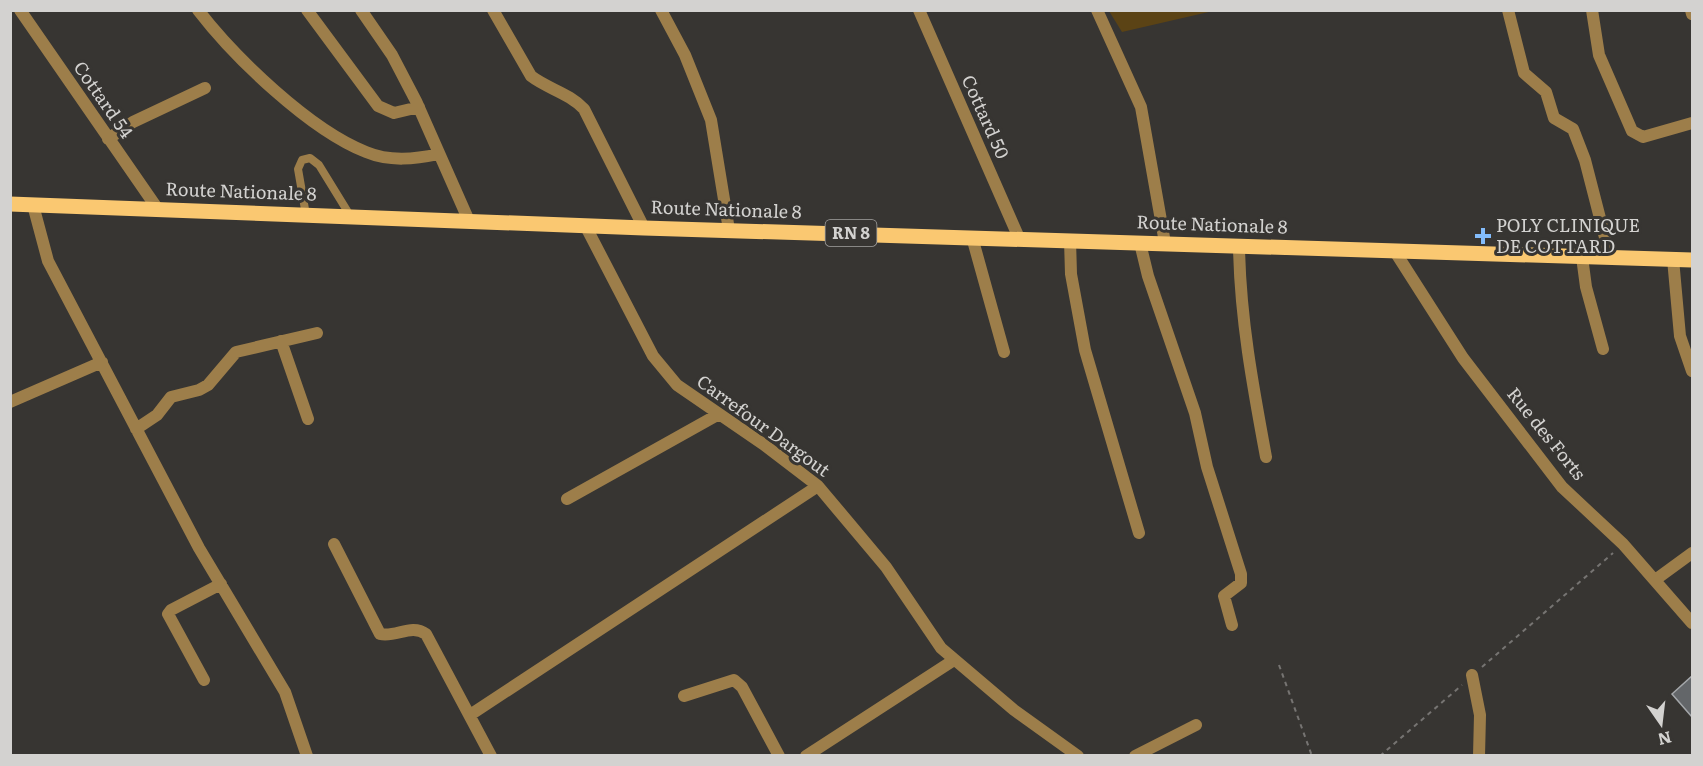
<svg xmlns="http://www.w3.org/2000/svg" width="1703" height="766" viewBox="0 0 1703 766" font-family="Literata,serif">
	<style>
		.green { fill: #5b4315 }
		.building { fill: #636669; stroke: #a4a7aa; stroke-width: 1.5 }
		.lines { fill: none; stroke-linecap: round; stroke-linejoin: round }
		.path { stroke: #767472; stroke-width: 2; stroke-dasharray: 4.5 4.5; stroke-linecap: butt }
		.service { stroke: #9d7e4a; stroke-width: 8 }
		.minor { stroke: #9d7e4a; stroke-width: 12 }
		.primary { stroke: #fac871; stroke-width: 15 }
		.poi-dot { fill: #83bcfb; stroke: #373532; stroke-width: 2 }
		.labels { text-anchor: middle; stroke-width: 6; stroke-linejoin: round; paint-order: stroke }
		.shield { fill: #373532; stroke: #a4a3a1; stroke-width: 1.5 }
		.shield-label { font-size: 16px; font-weight: bold; fill: #d3d2d0 }
		.street-label { font-size: 18px; fill: #d3d2d0; stroke: #373532 }
		.poi-label { font-size: 18px; fill: #d3d2d0; stroke: #373532; text-anchor: start }
	</style>
	<rect width="100%" height="100%" fill="#373532"/>
	<path class="green" d="M 1109,11 L 1213,11 L 1122,32 Z"/>
	<path class="building" d="M 1692,676 L 1692,717 L 1672,694 Z"/>
	<g class="lines">
		<path class="path" d="M 1279,665 L 1312,756
			M 1482,667 L 1613,553
			M 1380,756 L 1462,685"/>
		<path class="service" d="M 306,215 L 298,169 L 302,160 L 310,158 L 319,165 L 351,217"/>
		<path class="minor" d="M 20,10 L 157,208
			M 198,10 C 235,58 310,130 366,152 C 390,162 415,159 439,154
			M 307,10 L 378,106 L 394,113 L 419,107
			M 361,10 L 392,55 L 416,101 L 469,221
			M 493,10 L 531,76 C 548,89 569,93 584,109 L 644,228
			M 661,10 L 685,55 L 711,120 L 729,230
			M 919,10 L 1019,238
			M 1097,10 L 1141,107 L 1165,243
			M 1508,10 L 1524,73 L 1546,92 L 1554,118 L 1573,129 L 1585,160 L 1610,257
			M 1592,10 L 1599,55 L 1632,131 L 1643,137 L 1692,123
			M 1691,10 L 1692,14
			M 108,139 L 133,122 L 205,88
			M 33,205 L 48,261 L 199,548 L 285,692 L 307,756
			M 585,225 L 653,356 L 677,385 L 763,444 L 818,486 L 886,567 L 941,648 L 1014,710 L 1078,756
			M 972,237 L 1004,352
			M 1070,240 L 1071,274 L 1085,350 L 1139,533
			M 1140,243 L 1148,276 L 1195,413 L 1207,467 L 1241,574 L 1241,583 L 1224,596 L 1232,625
			M 1239,246 C 1240,317 1253,387 1266,457
			M 1394,250 L 1463,358 L 1562,487 L 1623,544 L 1692,623
			M 1582,257 L 1586,287 L 1603,349
			M 1673,259 L 1680,336 L 1692,371
			M 281,341 L 308,419
			M 10,402 L 102,362
			M 136,429 L 157,415 L 171,397 L 199,390 L 208,385 L 236,352 L 317,333
			M 567,499 L 719,414
			M 334,544 L 380,634 C 396,638 411,623 426,634 L 491,756
			M 1655,580 L 1692,553
			M 1472,675 L 1480,715 L 1479,756
			M 204,680 L 168,614 L 171,610 L 221,584
			M 684,696 L 734,680 L 742,687 L 779,756
			M 470,715 L 818,486
			M 806,756 L 954,660
			M 1135,756 L 1196,725"/>
		<path class="primary" d="M 10,204 L 644,228 L 1692,260"/>
	</g>
	<path class="poi-dot" d="M1480 227h6v6h6v6h-6v6h-6v-6h-6v-6h6z"/>
	<g class="labels">
		<rect class="shield" x="825.5" y="220" width="51" height="26" rx="4.5"/>
		<g class="shield-label">
			<text x="851" y="239">RN 8</text>
		</g>
		<g class="street-label">
			<text transform="translate(103 100) rotate(55)" y="6">Cottard 54</text>
			<text transform="translate(985 117) rotate(66)" y="6">Cottard 50</text>
			<text transform="translate(241 192) rotate(2)" y="6">Route Nationale 8</text>
			<text transform="translate(726 210) rotate(2)" y="6">Route Nationale 8</text>
			<text transform="translate(1212 225) rotate(2)" y="6">Route Nationale 8</text>
			<text transform="translate(763 426) rotate(36)" y="6">Carrefour Dargout</text>
			<text transform="translate(1546 434) rotate(51)" y="6">Rue des Forts</text>
		</g>
		<g class="poi-label">
			<text x="1496" y="232">POLY CLINIQUE<tspan x="1496" dy="21">DE COTTARD</tspan></text>
		</g>
	</g>
	<rect width="1703" height="766" fill="none" stroke="#d3d2d0" stroke-width="24"/>
	<g transform="translate(1661 724) rotate(166)" stroke="#373532" stroke-width="4.5" paint-order="stroke">
	<path d="M0-4.5L10 22L0 15L-10 22Z" fill="#d3d2d0"/>
	<text y="-9" font-size="16" font-weight="bold" text-anchor="middle" fill="#d3d2d0">N</text>
	</g>
</svg>
